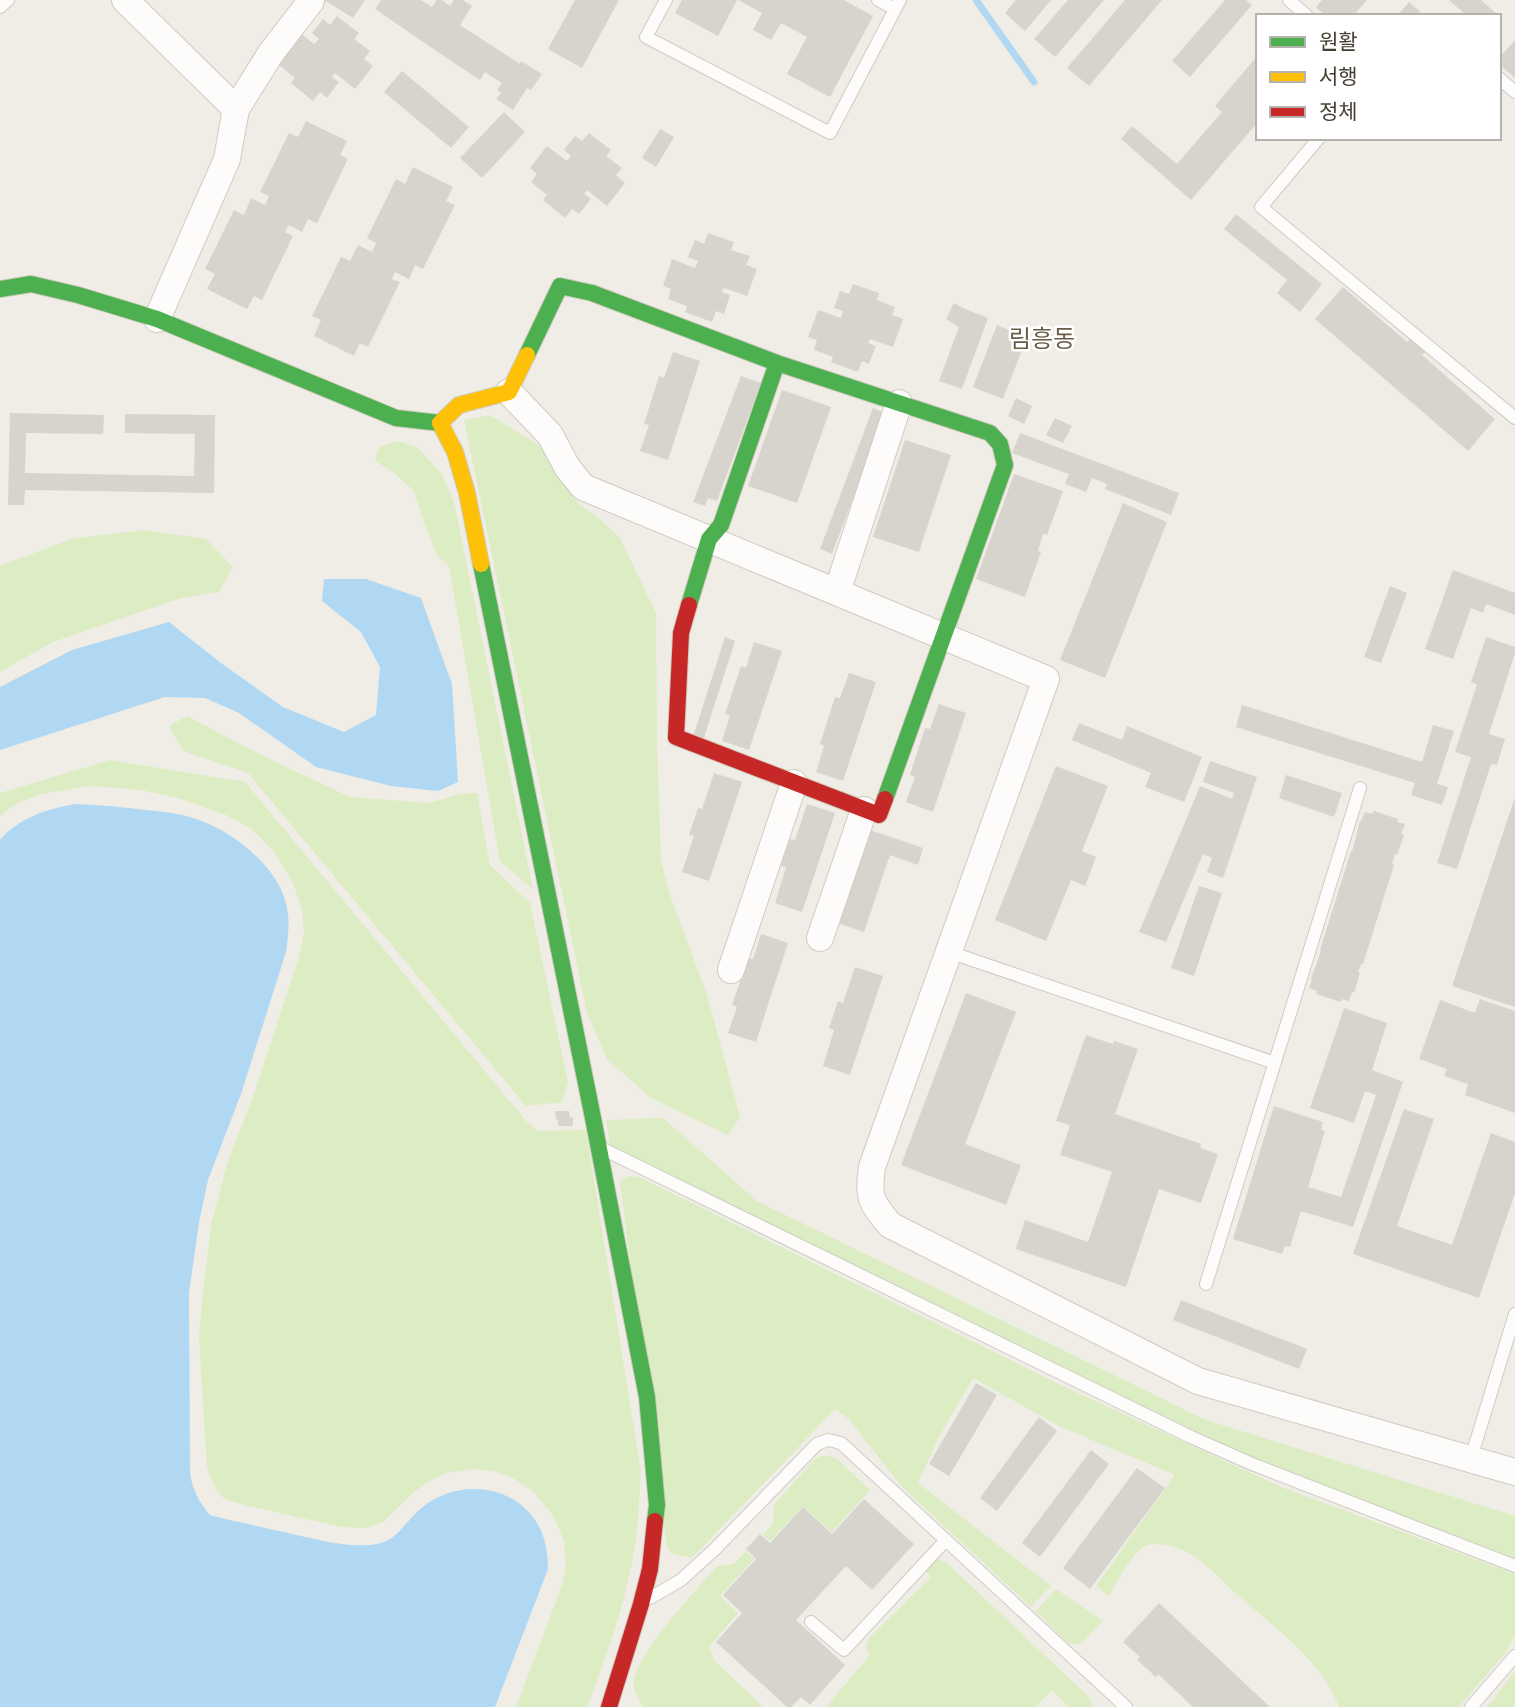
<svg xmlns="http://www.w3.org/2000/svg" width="1515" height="1707" viewBox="0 0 1515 1707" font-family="Commissioner,'Noto Sans KR',sans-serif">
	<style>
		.green { fill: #dcedc3 }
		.water { fill: #b1d8f3 }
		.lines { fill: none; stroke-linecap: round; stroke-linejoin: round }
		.stream { stroke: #b1d8f3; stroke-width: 7 }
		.building { fill: #d7d4cd }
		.lane-casing { stroke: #cdcbc4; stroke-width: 14 }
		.street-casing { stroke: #cdcbc4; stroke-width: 28 }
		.fast-casing { stroke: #cfcabc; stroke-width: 18 }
		.slow-casing { stroke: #cfcabc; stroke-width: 18 }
		.jam-casing { stroke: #cfcabc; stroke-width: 18 }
		.lane { stroke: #fdfcfb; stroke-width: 12 }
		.street { stroke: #fdfcfb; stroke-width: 26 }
		.fast { stroke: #4caf50; stroke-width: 16 }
		.slow { stroke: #ffc107; stroke-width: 16 }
		.jam { stroke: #c62828; stroke-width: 16 }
		.labels { text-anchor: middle; stroke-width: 5; stroke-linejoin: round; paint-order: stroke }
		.quarter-label { font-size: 24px; fill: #6a5d48; stroke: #fff }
	</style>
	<rect width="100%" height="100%" fill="#efede6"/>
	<path class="green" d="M 490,415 L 540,446 L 559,478 L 578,503 L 602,521 L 620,538 L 656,613 L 657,746 L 661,861 L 670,895 L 707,995 L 740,1117 L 728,1135 L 651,1098 L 607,1059 L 587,1013 L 464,420 Z
		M 397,441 L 417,447 L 442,474 L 454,502 L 533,889 L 500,862 L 449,566 L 437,555 L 422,517 L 414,491 L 394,473 L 375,461 L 379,447 Z
		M 144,530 L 206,539 L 233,567 L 219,592 L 181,598 L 53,642 L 0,672 L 0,566 L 71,539 Z
		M 187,716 L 263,756 L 350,797 L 428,803 L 461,794 L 477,793 L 490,865 L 530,903 L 568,1082 L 562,1102 L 526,1106 L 248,773 L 183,751 L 169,726 Z
		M 110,760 L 245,782 L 527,1122 L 537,1131 L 586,1130 L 641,1472 C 639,1502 638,1533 632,1563 C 622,1613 605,1660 587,1707 L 516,1707 L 561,1588 L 566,1567 L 564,1541 L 554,1517 L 534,1492 L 513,1478 L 493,1471 L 474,1469 L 449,1472 L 430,1481 L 414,1492 L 383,1522 L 366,1528 L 342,1527 L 249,1506 L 226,1500 L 217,1492 L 207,1468 L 199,1337 L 202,1301 L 211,1225 L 227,1164 L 254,1094 L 299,957 L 304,932 L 302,909 L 293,883 L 275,853 L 252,829 L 226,815 L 178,798 L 141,790 L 90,786 L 42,794 L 17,803 L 0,816 L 0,793 Z
		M 663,1118 L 757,1201 L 1206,1420 L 1515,1516 L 1515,1559 C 1406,1521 1299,1479 1193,1433 L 610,1146 L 606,1120 Z
		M 628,1176 L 639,1177 L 1067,1388 L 1281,1487 L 1515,1574 L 1515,1636 L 1505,1653 L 1459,1707 L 1339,1707 C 1323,1662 1274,1627 1239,1596 C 1224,1583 1210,1567 1194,1556 C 1183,1548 1162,1542 1148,1545 C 1133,1549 1117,1583 1109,1596 L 1096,1586 L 1175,1475 L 1061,1427 L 973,1378 L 939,1437 L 918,1483 L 1051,1586 L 1031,1607 L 902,1487 L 849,1419 L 835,1409 L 692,1558 L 673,1554 L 667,1548 L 620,1182 Z
		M 821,1456 L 831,1456 L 836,1458 L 870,1490 L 832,1532 L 803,1506 L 770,1541 L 763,1535 L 773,1523 L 774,1505 L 814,1460 Z
		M 746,1551 L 754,1559 L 720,1596 L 738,1613 L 709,1647 L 714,1660 L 763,1707 L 643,1707 C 639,1699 633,1691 634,1682 C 636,1654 697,1589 717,1566 L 734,1564 Z
		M 938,1559 L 947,1563 L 1090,1698 L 1093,1707 L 1068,1707 L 1052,1690 L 1036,1707 L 826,1707 L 870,1655 L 866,1647 L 869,1638 L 931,1577 L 925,1570 Z
		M 1056,1589 L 1103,1621 L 1082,1643 L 1075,1645 L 1067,1642 L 1036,1611 Z
		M 1515,1671 L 1515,1707 L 1487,1707 L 1490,1704 Z"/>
	<path class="water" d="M 324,579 L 366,579 L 421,598 L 452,684 L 458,782 L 438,791 L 391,786 L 316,767 L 239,713 L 205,698 L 165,697 L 0,750 L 0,687 L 72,650 L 169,622 L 221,663 L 283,707 L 344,732 L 376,715 L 380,667 L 361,632 L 322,601 Z
		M 76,804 C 100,805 123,807 146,810 C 166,812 186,814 204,822 C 238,835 281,871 287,908 C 290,923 288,937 286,952 L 241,1094 L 208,1180 L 199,1222 L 189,1293 L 190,1474 C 193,1491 199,1502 210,1515 C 236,1522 262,1527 288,1533 C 316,1539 348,1549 377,1544 C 397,1540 404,1524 418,1511 C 445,1485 490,1481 520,1504 C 541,1520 548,1543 548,1569 L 495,1707 L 0,1707 L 0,840 C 20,817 47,809 76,804 Z"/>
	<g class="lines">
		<path class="stream" d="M 976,0 L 1034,82"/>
	</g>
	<path class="building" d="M 324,0 L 365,0 L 353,18 Z
		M 381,0 L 421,0 L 432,7 L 437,0 L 442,0 L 450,6 L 454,0 L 463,0 L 472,6 L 460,25 L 520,64 L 521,61 L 542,74 L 531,90 L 527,88 L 513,110 L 496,99 L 501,93 L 497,90 L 502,83 L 485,72 L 480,80 L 457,65 L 375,9 Z
		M 575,0 L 619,0 L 582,68 L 548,49 Z
		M 682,0 L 737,0 L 718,36 L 675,13 Z
		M 738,0 L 844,0 L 873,16 L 830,97 L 787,74 L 807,37 L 781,23 L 771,40 L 753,30 L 762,13 Z
		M 1016,0 L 1051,0 L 1025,31 L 1005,13 Z
		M 1068,0 L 1104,0 L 1055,57 L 1034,39 Z
		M 1125,0 L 1162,0 L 1089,86 L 1067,68 Z
		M 1225,0 L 1246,0 L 1252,5 L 1190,77 L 1172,61 Z
		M 1322,0 L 1367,0 L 1353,16 L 1326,16 L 1316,7 Z
		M 1449,0 L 1481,0 L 1499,16 L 1467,16 Z
		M 1409,2 L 1425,16 L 1397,16 Z
		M 337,16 L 359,33 L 354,39 L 370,51 L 364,59 L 373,66 L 355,89 L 335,73 L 332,77 L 339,82 L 327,98 L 320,92 L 313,101 L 291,83 L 295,78 L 279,65 L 285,57 L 278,51 L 295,29 L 314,44 L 319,39 L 312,33 L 323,19 L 330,25 Z
		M 1515,40 L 1515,78 L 1499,64 L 1499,58 Z
		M 1258,55 L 1258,122 L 1191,200 L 1121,139 L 1132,126 L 1177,164 L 1222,112 L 1215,106 Z
		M 402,71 L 469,127 L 451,148 L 384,92 Z
		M 504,112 L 525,132 L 482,178 L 460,158 Z
		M 306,121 L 347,141 L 340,155 L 348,159 L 317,223 L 308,219 L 302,232 L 289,225 L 285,232 L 293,236 L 262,300 L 254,296 L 247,309 L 207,289 L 215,274 L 205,269 L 234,210 L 244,215 L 251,198 L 265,205 L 269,196 L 260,192 L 289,133 L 298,137 Z
		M 660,129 L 674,137 L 656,167 L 642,158 Z
		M 589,133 L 611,150 L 606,156 L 622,168 L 616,175 L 625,183 L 607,206 L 587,190 L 584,194 L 591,199 L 579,214 L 572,209 L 565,218 L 543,200 L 547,195 L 531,182 L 537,174 L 530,168 L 547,146 L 567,161 L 571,156 L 564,150 L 575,136 L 582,141 Z
		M 413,167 L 453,187 L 446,201 L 455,205 L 423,269 L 415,265 L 409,279 L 395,272 L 392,279 L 400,282 L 368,347 L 360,343 L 354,356 L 314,336 L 321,320 L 312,316 L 341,257 L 350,261 L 358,245 L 372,252 L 376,243 L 367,238 L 396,179 L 405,184 Z
		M 1236,214 L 1322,284 L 1300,312 L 1277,293 L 1287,280 L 1224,229 Z
		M 708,233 L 734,242 L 731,250 L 750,256 L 746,265 L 757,269 L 747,296 L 724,288 L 722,292 L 730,295 L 724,314 L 716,311 L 712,322 L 685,312 L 687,306 L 668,299 L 671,289 L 663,286 L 672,259 L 695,268 L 698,261 L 688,257 L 695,240 L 704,244 Z
		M 853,284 L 879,293 L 877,300 L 895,307 L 892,315 L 903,319 L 893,347 L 870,339 L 868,343 L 876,346 L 869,364 L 862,361 L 858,372 L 831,362 L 833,357 L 814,350 L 817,340 L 808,337 L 818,310 L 841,318 L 843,311 L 834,308 L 840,291 L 849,294 Z
		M 1343,287 L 1407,342 L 1410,339 L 1425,352 L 1422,355 L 1495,419 L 1468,451 L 1315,319 Z
		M 954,303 L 965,309 L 988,318 L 962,389 L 939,381 L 959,327 L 946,319 Z
		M 997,325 L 1027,337 L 1003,399 L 973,387 Z
		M 673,352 L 700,361 L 668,460 L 640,451 L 649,425 L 644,424 L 659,376 L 664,378 Z
		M 741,376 L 761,383 L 717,501 L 708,498 L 705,506 L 693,502 Z
		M 782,390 L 831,407 L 797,503 L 748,486 Z
		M 1016,398 L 1032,406 L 1024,424 L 1008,416 Z
		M 873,408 L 885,413 L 832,554 L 820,549 Z
		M 10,413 L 104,415 L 103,434 L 26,433 L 25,473 L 194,476 L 195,434 L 125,433 L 125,414 L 215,415 L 214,493 L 25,490 L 24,505 L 8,505 Z
		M 1055,418 L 1072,426 L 1063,443 L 1046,435 Z
		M 1020,433 L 1179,493 L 1171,515 L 1105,489 L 1107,484 L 1092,478 L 1086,492 L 1065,484 L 1069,474 L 1012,453 Z
		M 905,440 L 951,455 L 919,552 L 873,537 Z
		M 1014,474 L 1063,491 L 1047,535 L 1043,534 L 1038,551 L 1041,552 L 1025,597 L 976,579 Z
		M 1123,503 L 1167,522 L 1105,678 L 1060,660 Z
		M 1453,570 L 1515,593 L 1515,615 L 1486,604 L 1483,613 L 1471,608 L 1453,659 L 1425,649 Z
		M 1390,586 L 1407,593 L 1381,663 L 1364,657 Z
		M 725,637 L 735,641 L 703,741 L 693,737 Z
		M 1486,637 L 1515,647 L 1515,653 L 1489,734 L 1505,739 L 1497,765 L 1491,764 L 1457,869 L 1437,863 L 1471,757 L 1455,752 L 1477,684 L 1471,682 Z
		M 754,642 L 782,651 L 749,750 L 722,741 L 730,715 L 725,714 L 741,666 L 746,668 Z
		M 849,673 L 876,682 L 843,781 L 816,772 L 824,746 L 820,744 L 835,697 L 840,698 Z
		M 939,704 L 966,713 L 933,812 L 906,802 L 915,777 L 910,775 L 925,728 L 930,729 Z
		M 1242,705 L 1422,762 L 1433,725 L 1454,731 L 1437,784 L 1448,787 L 1442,805 L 1411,795 L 1415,783 L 1236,727 Z
		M 1079,723 L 1122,740 L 1127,726 L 1202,757 L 1184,802 L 1145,787 L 1151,773 L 1072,740 Z
		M 1210,761 L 1257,777 L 1223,878 L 1207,872 L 1212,858 L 1203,854 L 1166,942 L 1139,932 L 1200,786 L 1232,799 L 1234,793 L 1203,782 Z
		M 1056,766 L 1108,786 L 1082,851 L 1096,857 L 1085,886 L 1071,880 L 1046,941 L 995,920 Z
		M 714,773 L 742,782 L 709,881 L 682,872 L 694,836 L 689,835 L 698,808 L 702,809 Z
		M 1286,775 L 1342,793 L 1334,817 L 1279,798 Z
		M 1515,797 L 1515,1007 L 1452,986 Z
		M 807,804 L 835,813 L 802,912 L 775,903 L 786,867 L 781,866 L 790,839 L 795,840 Z
		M 1374,811 L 1398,819 L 1397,822 L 1405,824 L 1401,834 L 1404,835 L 1397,855 L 1395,854 L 1392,864 L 1394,865 L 1363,964 L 1361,964 L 1358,972 L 1360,973 L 1354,993 L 1352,992 L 1349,1001 L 1342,999 L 1341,1002 L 1316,994 L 1317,991 L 1309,988 L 1312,980 L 1311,979 L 1321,951 L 1320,950 L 1351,851 L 1352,852 L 1360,821 L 1361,821 L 1365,812 L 1372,814 Z
		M 864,828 L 923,848 L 918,865 L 890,855 L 864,932 L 832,921 Z
		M 1199,886 L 1222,893 L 1194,976 L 1171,968 Z
		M 761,934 L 788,943 L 756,1042 L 728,1033 L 737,1007 L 732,1005 L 748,958 L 753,959 Z
		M 855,967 L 883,976 L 850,1075 L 823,1066 L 834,1030 L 829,1028 L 838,1001 L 843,1003 Z
		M 966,993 L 1016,1012 L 965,1144 L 1021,1165 L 1006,1205 L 901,1165 Z
		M 1480,999 L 1515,1011 L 1515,1113 L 1465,1095 L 1468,1084 L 1444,1076 L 1447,1069 L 1419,1059 L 1440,1000 L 1475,1013 Z
		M 1344,1008 L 1387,1023 L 1372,1070 L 1403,1082 L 1353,1227 L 1301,1211 L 1290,1247 L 1285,1246 L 1282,1254 L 1233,1239 L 1274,1106 L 1323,1122 L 1321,1130 L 1325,1131 L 1308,1187 L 1341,1197 L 1376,1095 L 1365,1091 L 1354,1123 L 1310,1108 Z
		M 1086,1035 L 1113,1044 L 1114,1041 L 1138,1049 L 1115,1114 L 1201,1144 L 1200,1148 L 1218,1154 L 1201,1203 L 1159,1189 L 1126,1287 L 1016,1249 L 1025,1220 L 1088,1242 L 1112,1172 L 1060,1155 L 1070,1125 L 1056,1121 Z
		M 1404,1109 L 1434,1119 L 1397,1226 L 1452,1245 L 1491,1133 L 1515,1142 L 1515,1193 L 1479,1298 L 1353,1254 Z
		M 555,1111 L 569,1111 L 570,1118 L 573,1117 L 573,1126 L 558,1126 L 558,1120 L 556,1120 Z
		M 1181,1300 L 1307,1349 L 1299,1369 L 1173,1320 Z
		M 976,1383 L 997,1395 L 949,1476 L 929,1464 Z
		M 1039,1417 L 1057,1431 L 997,1511 L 980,1498 Z
		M 1091,1450 L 1109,1464 L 1040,1557 L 1022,1543 Z
		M 1137,1468 L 1165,1488 L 1090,1589 L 1063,1568 Z
		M 864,1499 L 914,1544 L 872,1590 L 846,1566 L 796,1620 L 845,1665 L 810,1705 L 801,1697 L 791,1707 L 787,1707 L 716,1642 L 742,1613 L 723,1595 L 756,1559 L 746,1549 L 760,1534 L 770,1543 L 803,1507 L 832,1534 Z
		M 1159,1603 L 1270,1707 L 1193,1707 L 1158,1674 L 1156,1677 L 1137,1660 L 1140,1657 L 1123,1642 Z"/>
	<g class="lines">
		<defs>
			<path id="lane" d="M 666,0 L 646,37 L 830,133 L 900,0
				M 878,0 L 895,9
				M 1289,0 L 1307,16
				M 0,7 L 8,0
				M 1499,78 L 1515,92
				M 1319,138 L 1261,207 L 1515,418
				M 949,952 L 1275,1063
				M 605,1150 L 1191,1437 L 1252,1464 L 1515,1566
				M 1206,1284 L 1360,788
				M 1471,1458 L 1515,1314
				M 650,1598 L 681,1580 L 715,1549 L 817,1444 L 828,1440 L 841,1443 L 1126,1707
				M 811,1622 L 844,1650 L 946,1540
				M 1471,1707 L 1515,1656"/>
			<path id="street" d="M 125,0 L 236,109
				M 157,319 L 227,159 L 236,109 L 271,53 L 311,1
				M 509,392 L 550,435 L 567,467 L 583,487 L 1046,679 L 872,1167 C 868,1198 870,1201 890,1225 L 1198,1381 L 1515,1472
				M 837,592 L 899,403
				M 820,938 L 864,810
				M 731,970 L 794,783"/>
			<path id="fast" d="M 0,289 L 31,284 L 78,295 L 157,319 L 396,418 L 440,423
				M 527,355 L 560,286 L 592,293 L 777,363 L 990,433 L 1000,444 L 1005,465 L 885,799
				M 481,564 L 593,1118 L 647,1397 L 657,1505 L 655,1521
				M 689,605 L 709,539 L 721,525 L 777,363"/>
			<path id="slow" d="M 481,564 L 467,493 L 455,452 L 440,423 L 459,405 L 509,392 L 527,355"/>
			<path id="jam" d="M 689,605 L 681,633 L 676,737 L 879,815 L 885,799
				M 609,1707 L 641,1604 L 650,1569 L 655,1521"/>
		</defs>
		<use href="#lane" class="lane-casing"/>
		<use href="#street" class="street-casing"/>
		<use href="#fast" class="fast-casing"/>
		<use href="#slow" class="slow-casing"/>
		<use href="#jam" class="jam-casing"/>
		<use href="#lane" class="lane"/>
		<use href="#street" class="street"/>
		<use href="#fast" class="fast"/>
		<use href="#slow" class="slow"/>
		<use href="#jam" class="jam"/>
	</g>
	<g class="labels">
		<g class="quarter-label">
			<text x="1042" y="347">림흥동</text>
		</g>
	</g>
	<rect x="1256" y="14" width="245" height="126" fill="#ffffff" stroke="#b5b2ad" stroke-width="2"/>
	<rect x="1270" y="37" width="35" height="10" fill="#4caf50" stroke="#b5b2ad" stroke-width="2"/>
	<text x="1319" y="49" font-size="21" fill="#463e32">원활</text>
	<rect x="1270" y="72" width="35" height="10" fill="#ffc107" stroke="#b5b2ad" stroke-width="2"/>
	<text x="1319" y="84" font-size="21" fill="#463e32">서행</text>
	<rect x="1270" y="107" width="35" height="10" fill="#c62828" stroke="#b5b2ad" stroke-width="2"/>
	<text x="1319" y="119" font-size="21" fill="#463e32">정체</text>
</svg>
